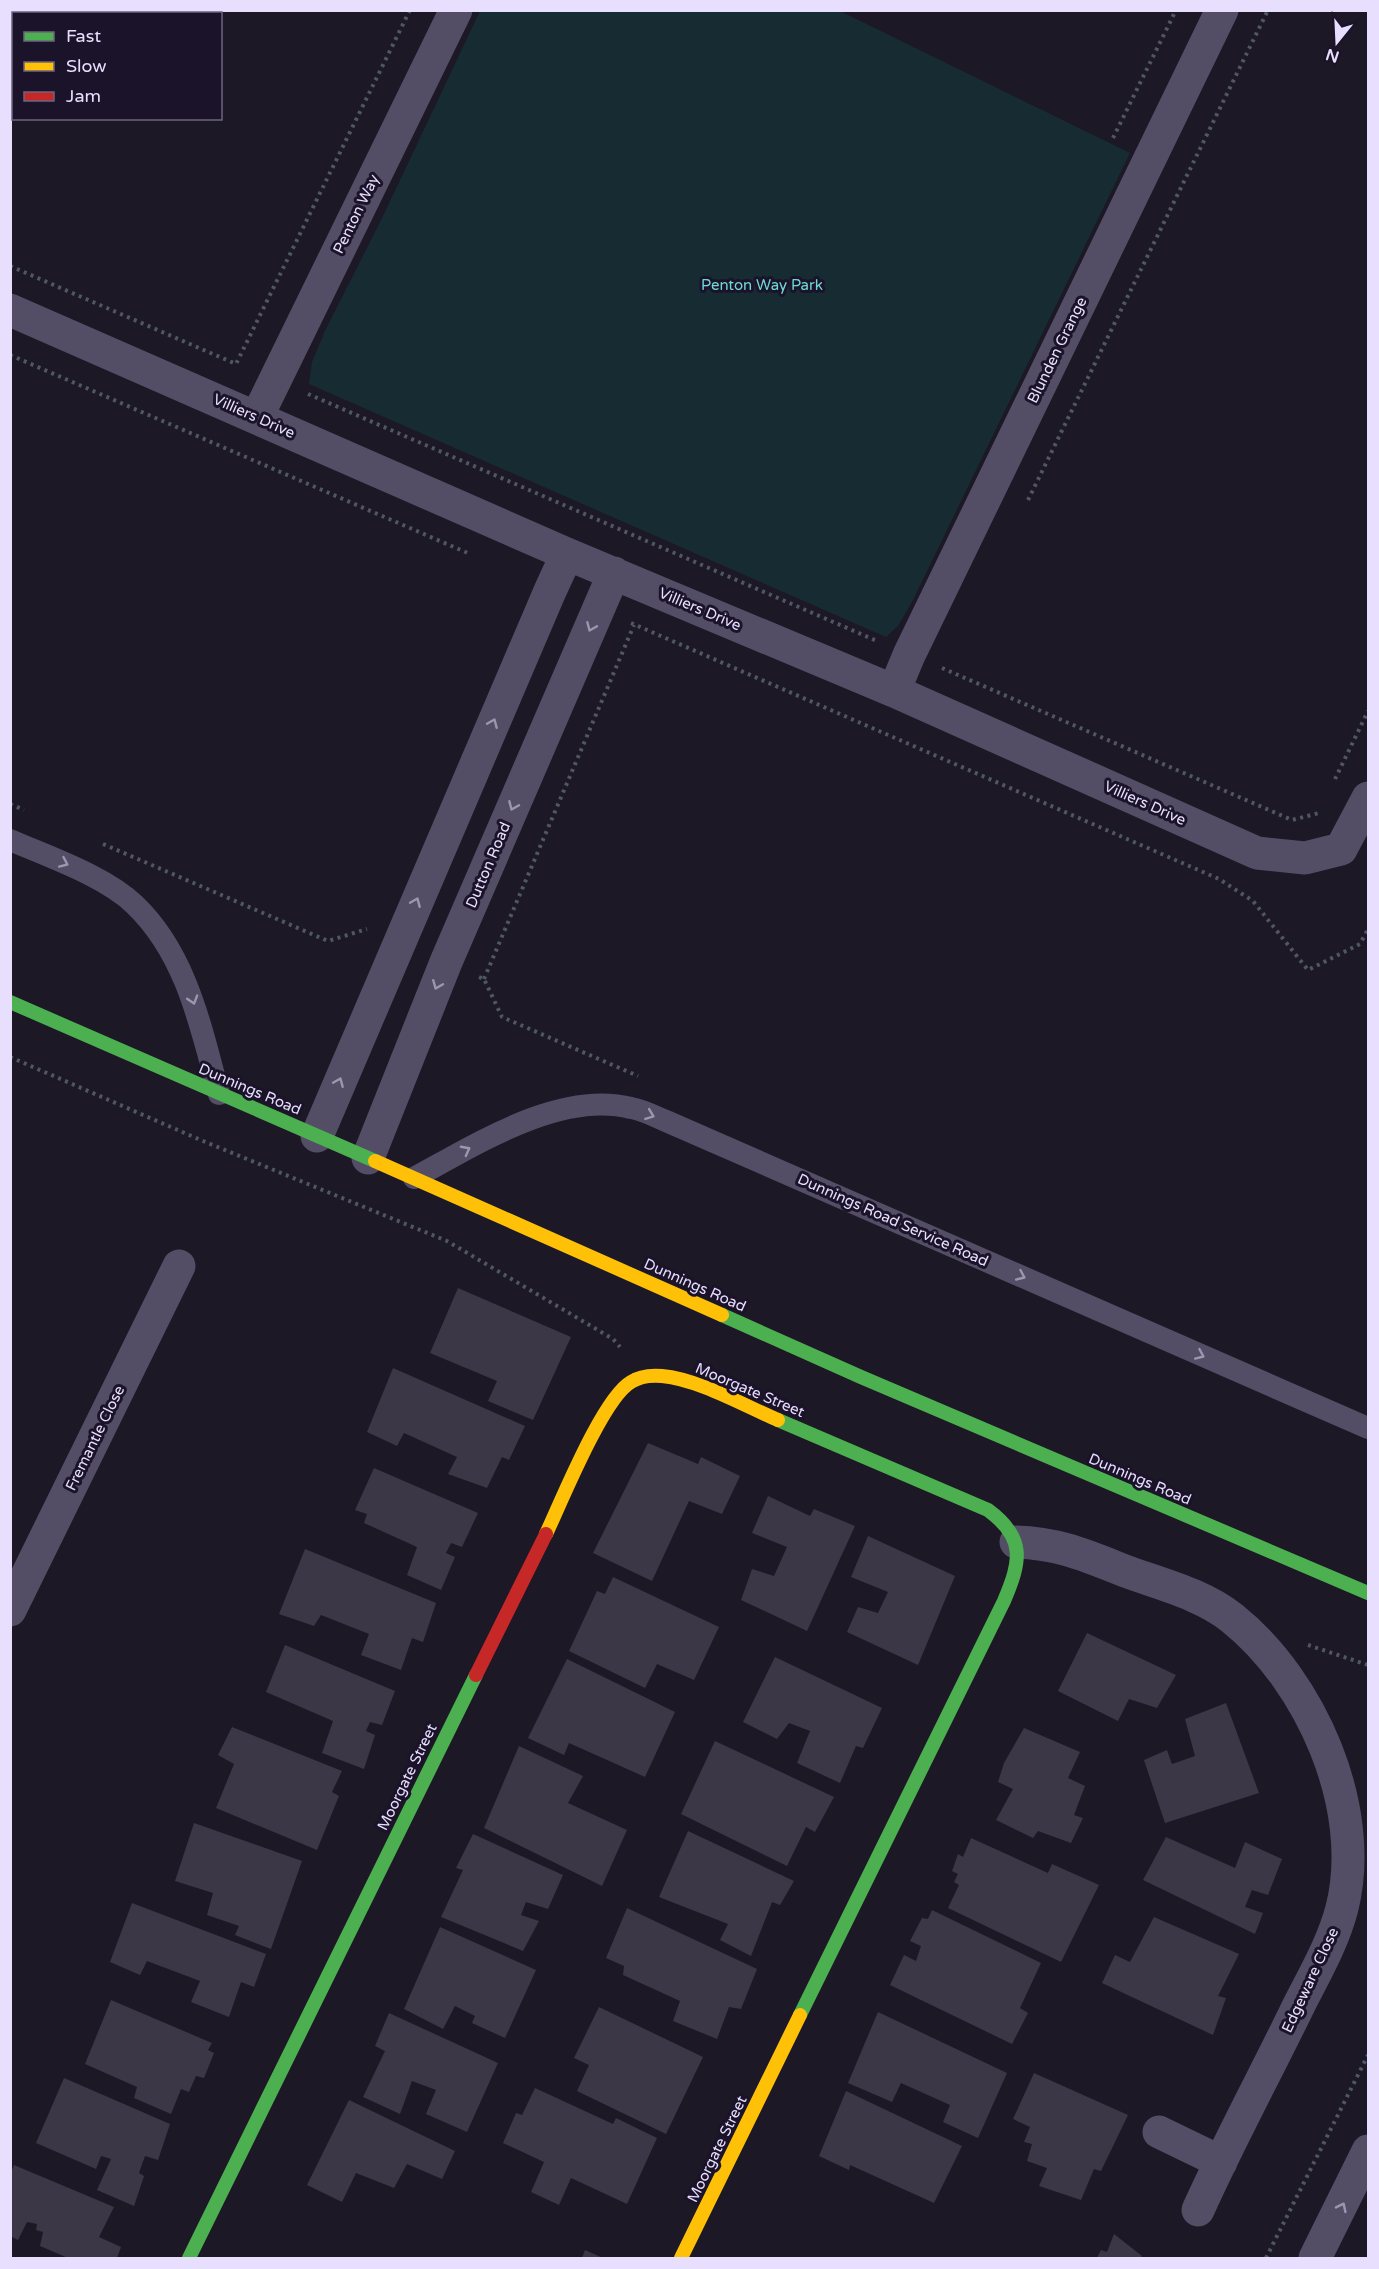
<svg xmlns="http://www.w3.org/2000/svg" width="1379" height="2269" viewBox="0 0 1379 2269" font-family="'Varela Round',sans-serif">
	<style>
		.green { fill: #172c32 }
		.building { fill: #3c3746 }
		.lines { fill: none; stroke-linecap: round; stroke-linejoin: round }
		.path { stroke: #4f5666; stroke-width: 4; stroke-dasharray: 3 4.5; stroke-linecap: butt }
		.lane { stroke: #534e65; stroke-width: 22 }
		.street { stroke: #534e65; stroke-width: 33 }
		.fast { stroke: #4caf50; stroke-width: 14 }
		.slow { stroke: #ffc107; stroke-width: 14 }
		.jam { stroke: #c62828; stroke-width: 14 }
		.oneway { stroke: #9e96b1 }
		.labels { text-anchor: middle; stroke-width: 6; stroke-linejoin: round; paint-order: stroke }
		.street-label { font-size: 15px; fill: #e8defd; stroke: #1b132a }
		.park-label { font-size: 15px; fill: #6ddad4; stroke: #1b132a }
	</style>
	<rect width="100%" height="100%" fill="#1c1825"/>
	<path class="green" d="M 480,11 L 840,11 L 1130,153 L 912,602 L 898,626 L 886,637 L 309,384 L 312,362 L 325,331 L 383,216 Z"/>
	<path class="building" d="M 458,1288 L 571,1337 L 533,1420 L 488,1401 L 497,1381 L 430,1353 Z
		M 393,1368 L 525,1426 L 509,1460 L 502,1457 L 487,1488 L 448,1474 L 457,1457 L 404,1433 L 397,1446 L 367,1432 Z
		M 648,1443 L 698,1464 L 701,1457 L 740,1476 L 722,1514 L 689,1501 L 652,1581 L 593,1553 Z
		M 374,1468 L 478,1513 L 462,1547 L 451,1543 L 446,1553 L 455,1557 L 441,1590 L 407,1575 L 417,1547 L 364,1523 L 367,1514 L 355,1510 Z
		M 768,1496 L 810,1516 L 814,1509 L 855,1526 L 807,1631 L 741,1600 L 752,1569 L 774,1576 L 787,1547 L 752,1533 Z
		M 868,1536 L 955,1576 L 918,1665 L 847,1632 L 858,1607 L 878,1613 L 888,1592 L 851,1577 Z
		M 305,1549 L 436,1603 L 423,1642 L 412,1638 L 401,1670 L 361,1655 L 369,1634 L 321,1615 L 314,1626 L 279,1614 Z
		M 613,1577 L 719,1627 L 694,1680 L 657,1664 L 645,1688 L 569,1651 L 597,1591 L 605,1594 Z
		M 1087,1633 L 1176,1675 L 1157,1708 L 1129,1699 L 1118,1721 L 1058,1691 Z
		M 285,1645 L 395,1691 L 382,1725 L 370,1722 L 366,1731 L 375,1735 L 364,1769 L 322,1753 L 333,1721 L 266,1692 Z
		M 775,1657 L 882,1708 L 863,1748 L 856,1746 L 840,1783 L 797,1763 L 810,1731 L 789,1723 L 777,1739 L 743,1722 Z
		M 567,1659 L 675,1712 L 645,1777 L 569,1743 L 564,1755 L 528,1738 Z
		M 1226,1703 L 1259,1793 L 1165,1823 L 1144,1760 L 1167,1750 L 1172,1764 L 1195,1756 L 1185,1719 Z
		M 232,1727 L 342,1771 L 332,1792 L 339,1796 L 317,1850 L 216,1808 L 234,1764 L 218,1755 Z
		M 1024,1728 L 1080,1752 L 1068,1778 L 1085,1786 L 1074,1815 L 1083,1818 L 1071,1843 L 1038,1831 L 1033,1838 L 996,1820 L 1013,1789 L 998,1782 L 1004,1763 Z
		M 715,1741 L 834,1797 L 815,1832 L 806,1827 L 787,1866 L 681,1814 Z
		M 519,1746 L 583,1776 L 568,1803 L 627,1830 L 602,1886 L 484,1828 Z
		M 194,1823 L 302,1861 L 271,1949 L 235,1935 L 239,1926 L 207,1915 L 213,1893 L 175,1881 Z
		M 688,1831 L 794,1881 L 780,1905 L 772,1902 L 751,1956 L 720,1940 L 728,1924 L 659,1897 Z
		M 473,1834 L 563,1875 L 548,1909 L 526,1902 L 521,1915 L 539,1921 L 523,1951 L 441,1917 L 463,1870 L 456,1868 Z
		M 1166,1837 L 1235,1868 L 1245,1842 L 1282,1859 L 1268,1895 L 1252,1890 L 1245,1907 L 1263,1913 L 1255,1934 L 1143,1880 Z
		M 971,1838 L 1048,1873 L 1052,1864 L 1099,1885 L 1061,1962 L 948,1908 L 959,1885 L 954,1882 L 958,1874 L 952,1871 L 958,1854 L 963,1857 Z
		M 132,1903 L 266,1954 L 254,1987 L 241,1982 L 229,2017 L 191,2002 L 200,1981 L 147,1961 L 140,1975 L 110,1962 Z
		M 627,1908 L 757,1969 L 741,2009 L 729,2007 L 717,2039 L 673,2021 L 680,2001 L 623,1975 L 624,1966 L 606,1958 Z
		M 932,1910 L 1041,1963 L 1020,2008 L 1028,2013 L 1012,2044 L 890,1985 L 904,1955 L 916,1961 L 921,1946 L 910,1941 L 922,1918 L 928,1919 Z
		M 1154,1917 L 1239,1954 L 1218,1996 L 1226,1998 L 1213,2035 L 1102,1983 L 1115,1955 L 1130,1962 Z
		M 440,1927 L 536,1970 L 505,2038 L 472,2023 L 475,2016 L 455,2006 L 443,2029 L 404,2009 Z
		M 111,2000 L 212,2043 L 208,2050 L 214,2053 L 204,2078 L 196,2076 L 189,2092 L 181,2089 L 171,2114 L 134,2098 L 137,2087 L 85,2064 Z
		M 599,2007 L 703,2057 L 666,2134 L 577,2091 L 589,2065 L 574,2058 Z
		M 878,2012 L 1007,2073 L 978,2138 L 943,2122 L 950,2105 L 901,2083 L 892,2102 L 848,2083 Z
		M 389,2013 L 498,2063 L 467,2132 L 426,2114 L 436,2090 L 412,2081 L 400,2114 L 363,2097 L 385,2051 L 375,2046 Z
		M 1034,2073 L 1128,2115 L 1101,2171 L 1094,2169 L 1081,2200 L 1039,2186 L 1047,2168 L 1027,2161 L 1032,2144 L 1024,2142 L 1030,2127 L 1013,2119 Z
		M 64,2078 L 170,2124 L 158,2160 L 145,2156 L 139,2173 L 144,2176 L 134,2206 L 97,2190 L 111,2159 L 101,2156 L 96,2169 L 36,2143 Z
		M 535,2088 L 613,2124 L 616,2118 L 657,2138 L 627,2204 L 571,2178 L 559,2205 L 531,2192 L 544,2162 L 503,2143 L 516,2113 L 522,2115 Z
		M 846,2091 L 962,2146 L 934,2203 L 850,2165 L 849,2170 L 819,2156 Z
		M 349,2100 L 455,2151 L 442,2179 L 407,2164 L 394,2188 L 356,2173 L 342,2202 L 307,2185 Z
		M 14,2165 L 114,2207 L 99,2237 L 121,2247 L 117,2258 L 68,2258 L 40,2246 L 43,2232 L 36,2230 L 37,2224 L 27,2222 L 18,2240 L 10,2236 L 10,2175 Z
		M 1114,2234 L 1142,2256 L 1141,2258 L 1097,2258 L 1101,2250 L 1107,2252 Z
		M 585,2250 L 603,2258 L 582,2258 Z"/>
	<g class="lines">
		<path class="path" d="M 1113,138 L 1176,10
			M 10,266 L 236,364 L 410,10
			M 10,355 L 470,554
			M 308,394 L 877,641
			M 1028,500 L 1268,10
			M 631,623 L 1219,879 L 1253,901 L 1308,970 L 1360,944 L 1368,929
			M 942,668 L 1292,820 L 1319,813
			M 1335,779 L 1368,711
			M 10,804 L 24,810
			M 103,844 L 328,941 L 367,929
			M 479,977 L 484,979 L 502,1017 L 638,1076
			M 484,979 L 634,625
			M 10,1057 L 203,1141 L 447,1241 L 613,1339 L 620,1347
			M 1308,1645 L 1368,1665
			M 1266,2258 L 1368,2055"/>
		<path class="lane" d="M 10,840 C 49,857 105,876 135,905 C 187,955 201,1028 219,1094
			M 414,1178 C 475,1145 560,1090 631,1108 C 643,1110 654,1116 666,1121 L 1368,1428"/>
		<path class="street" d="M 10,310 L 567,554 L 894,691 L 1257,853 L 1305,858 L 1341,849 L 1368,798
			M 257,417 L 456,10
			M 894,691 L 909,655 L 1222,10
			M 317,1136 L 550,591 L 567,554
			M 368,1158 L 446,962 L 614,573
			M 1016,1542 C 1058,1543 1087,1556 1125,1571 C 1160,1584 1202,1594 1232,1618 C 1311,1681 1367,1808 1342,1908 C 1333,1943 1314,1975 1298,2007 C 1265,2075 1229,2141 1198,2210
			M 10,1610 L 179,1266
			M 1159,2132 L 1221,2162
			M 1315,2258 L 1368,2151"/>
		<path class="fast" d="M 10,1002 L 375,1161
			M 722,1315 L 861,1377 L 1368,1593
			M 778,1420 L 988,1510 C 1026,1538 1021,1561 1004,1601 L 800,2015
			M 189,2258 L 476,1675"/>
		<path class="slow" d="M 375,1161 L 722,1315
			M 546,1534 C 562,1500 603,1398 631,1382 C 640,1376 651,1375 662,1376 C 698,1379 745,1406 778,1420
			M 681,2258 L 800,2015"/>
		<path class="jam" d="M 476,1675 L 546,1534"/>
	</g>
	<defs><path id="oneway-chevron" d="M-2-3.5L2.5 0L-2 3.5" fill="none" stroke-width="1.6" stroke-linecap="round" stroke-linejoin="round" transform="scale(1.5)"/></defs>
	<g class="oneway">
		<use href="#oneway-chevron" transform="translate(591 627) rotate(113)"/>
		<use href="#oneway-chevron" transform="translate(493 723) rotate(-67)"/>
		<use href="#oneway-chevron" transform="translate(513 806) rotate(113)"/>
		<use href="#oneway-chevron" transform="translate(64 863) rotate(24)"/>
		<use href="#oneway-chevron" transform="translate(416 902) rotate(-67)"/>
		<use href="#oneway-chevron" transform="translate(437 985) rotate(112)"/>
		<use href="#oneway-chevron" transform="translate(193 1000) rotate(73)"/>
		<use href="#oneway-chevron" transform="translate(339 1082) rotate(-67)"/>
		<use href="#oneway-chevron" transform="translate(650 1115) rotate(21)"/>
		<use href="#oneway-chevron" transform="translate(466 1150) rotate(-28)"/>
		<use href="#oneway-chevron" transform="translate(1021 1276) rotate(24)"/>
		<use href="#oneway-chevron" transform="translate(1200 1355) rotate(24)"/>
		<use href="#oneway-chevron" transform="translate(1342 2207) rotate(-64)"/>
	</g>
	<g class="labels">
		<g class="street-label">
			<text transform="translate(356 214) rotate(-64)" y="5">Penton Way</text>
			<text transform="translate(1057 350) rotate(-64)" y="5">Blunden Grange</text>
			<text transform="translate(254 416) rotate(24)" y="5">Villiers Drive</text>
			<text transform="translate(700 609) rotate(23)" y="5">Villiers Drive</text>
			<text transform="translate(1145 803) rotate(24)" y="5">Villiers Drive</text>
			<text transform="translate(488 865) rotate(-67)" y="5">Dutton Road</text>
			<text transform="translate(250 1089) rotate(23)" y="5">Dunnings Road</text>
			<text transform="translate(893 1220) rotate(24)" y="5">Dunnings Road Service Road</text>
			<text transform="translate(695 1285) rotate(24)" y="5">Dunnings Road</text>
			<text transform="translate(750 1390) rotate(23)" y="5">Moorgate Street</text>
			<text transform="translate(95 1438) rotate(-64)" y="5">Fremantle Close</text>
			<text transform="translate(1140 1479) rotate(23)" y="5">Dunnings Road</text>
			<text transform="translate(407 1777) rotate(-64)" y="5">Moorgate Street</text>
			<text transform="translate(1310 1980) rotate(-65)" y="5">Edgeware Close</text>
			<text transform="translate(717 2149) rotate(-64)" y="5">Moorgate Street</text>
		</g>
		<g class="park-label">
			<text x="762" y="290">Penton Way Park</text>
		</g>
	</g>
	<rect width="1379" height="2269" fill="none" stroke="#e8defd" stroke-width="24"/>
	<rect x="12" y="12" width="210" height="108" fill="#1b132a" stroke="#6d647e" stroke-width="1.5"/>
	<rect x="24" y="32" width="30" height="9" fill="#4caf50" stroke="#6d647e" stroke-width="1.5"/>
	<text x="66" y="42" font-size="18" fill="#e8defd">Fast</text>
	<rect x="24" y="62" width="30" height="9" fill="#ffc107" stroke="#6d647e" stroke-width="1.5"/>
	<text x="66" y="72" font-size="18" fill="#e8defd">Slow</text>
	<rect x="24" y="92" width="30" height="9" fill="#c62828" stroke="#6d647e" stroke-width="1.5"/>
	<text x="66" y="102" font-size="18" fill="#e8defd">Jam</text>
	<g transform="translate(1337 42) rotate(198)" stroke="#1b132a" stroke-width="4.5" paint-order="stroke">
	<path d="M0-4.5L10 22L0 15L-10 22Z" fill="#e8defd"/>
	<text y="-9" font-size="16" font-weight="bold" text-anchor="middle" fill="#e8defd">N</text>
	</g>
</svg>
